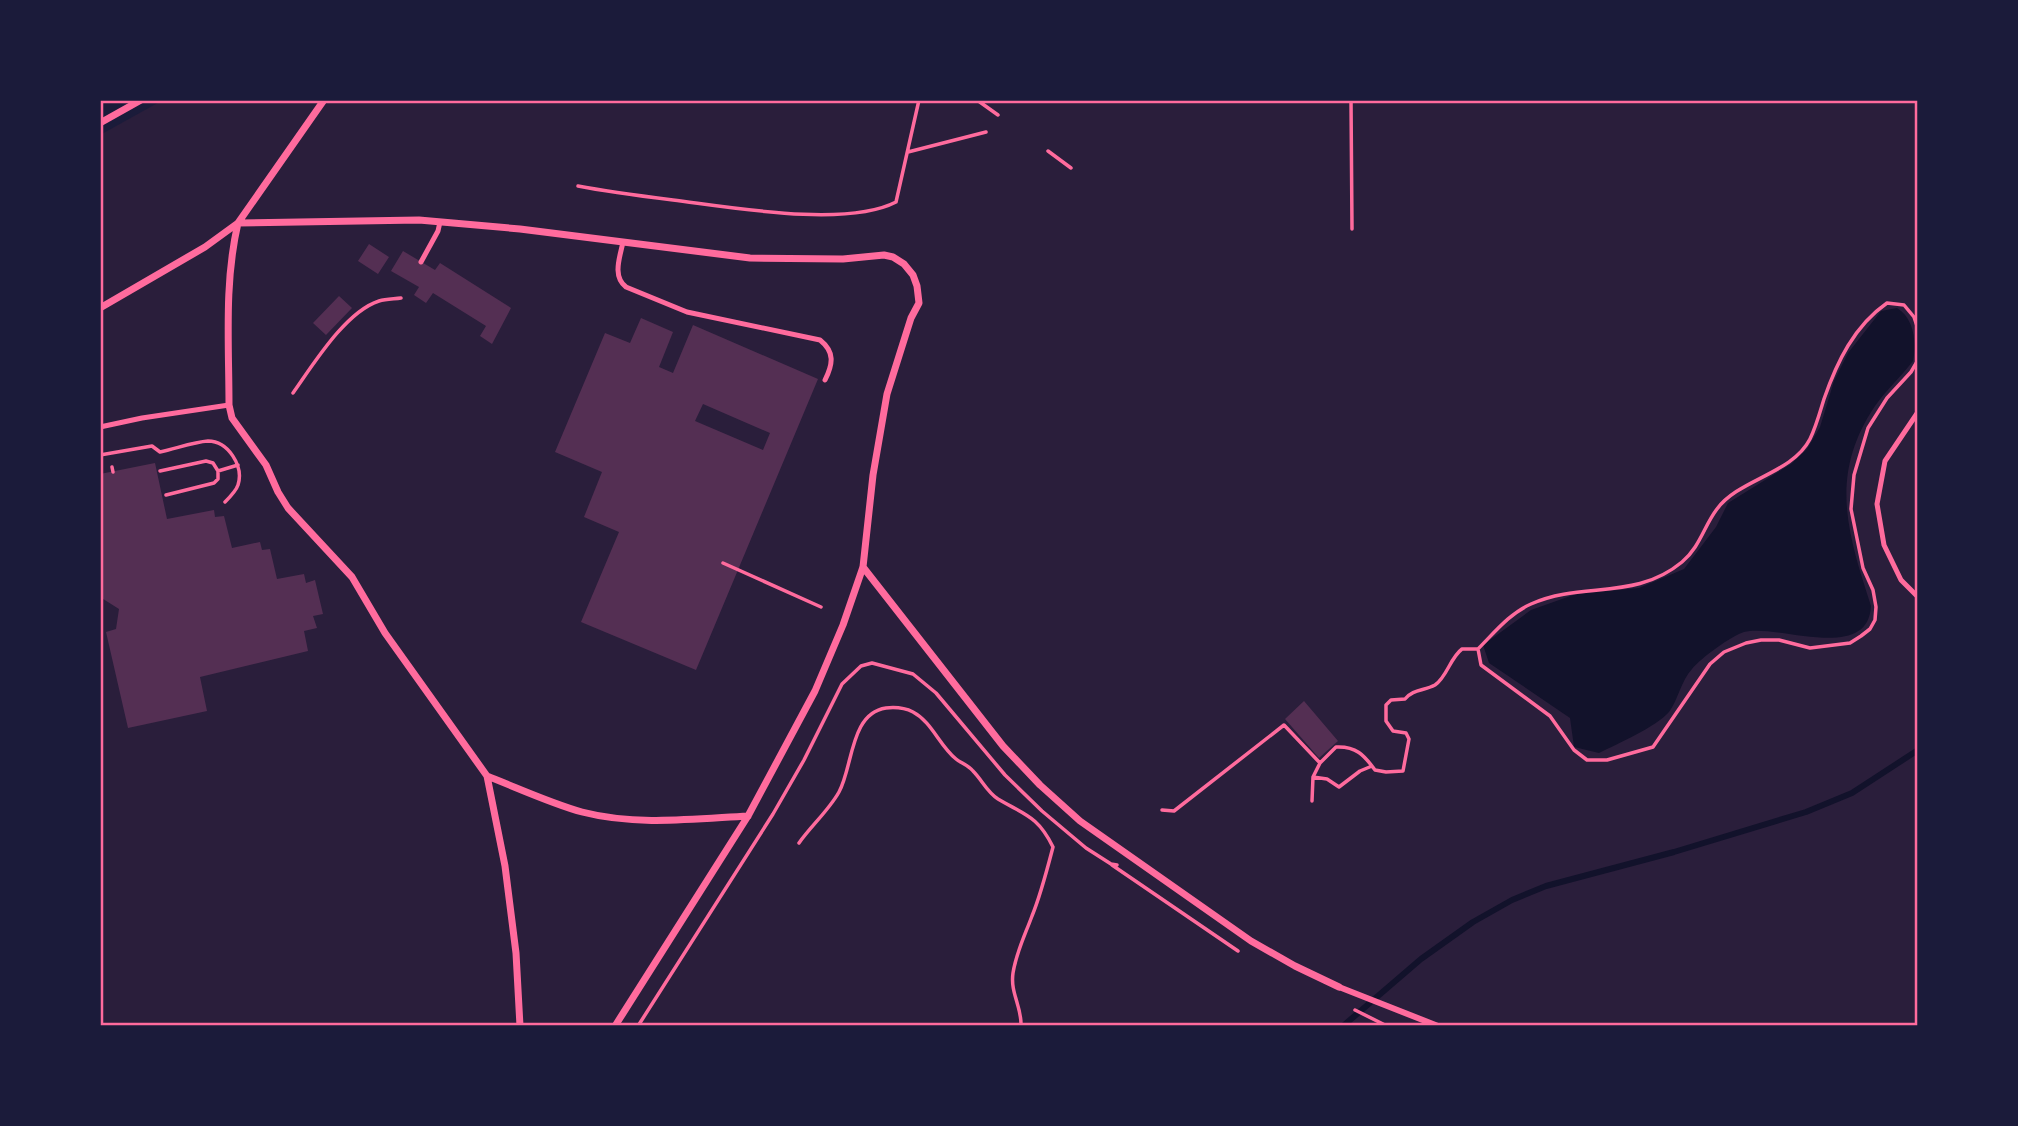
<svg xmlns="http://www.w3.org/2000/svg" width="2018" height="1126" viewBox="0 0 2018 1126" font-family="Lato,sans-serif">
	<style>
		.green { fill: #2a1e3b }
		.water { fill: #12122b }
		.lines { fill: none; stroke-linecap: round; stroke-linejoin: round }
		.stream { stroke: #12122b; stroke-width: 6 }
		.building { fill: #542f53; fill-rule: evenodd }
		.path { stroke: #ff6b9d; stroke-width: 3.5 }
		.service { stroke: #ff6b9d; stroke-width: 5 }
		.pedestrian { stroke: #ff6b9d; stroke-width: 6 }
		.minor { stroke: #ff6b9d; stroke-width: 7 }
		.neatline { fill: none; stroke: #ff6b9d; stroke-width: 2.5 }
	</style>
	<rect width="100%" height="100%" fill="#1b1b3a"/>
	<path class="green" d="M 163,100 L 1918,100 L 1918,1026 L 100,1026 L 100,135 Z"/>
	<path class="water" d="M 1897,308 C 1914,318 1917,343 1913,361 C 1901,377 1886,390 1875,406 C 1828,476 1848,534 1871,606 C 1868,664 1777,623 1744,632 C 1731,636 1701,658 1692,669 C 1681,681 1678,700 1669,712 C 1656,727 1617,744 1599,753 L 1574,747 L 1570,718 L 1489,663 L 1483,645 L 1531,610 L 1576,594 L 1639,588 L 1684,569 L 1716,527 L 1728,503 L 1791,464 L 1807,449 L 1820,427 L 1834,381 L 1848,353 L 1881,311 Z"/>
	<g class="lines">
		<path class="stream" d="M 1343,1026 L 1421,959 L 1473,922 L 1512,900 L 1546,886 L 1674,852 L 1806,812 L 1852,793 L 1918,750"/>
	</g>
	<path class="building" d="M 369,244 L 389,257 L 378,274 L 358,261 Z
		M 403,251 L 435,270 L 440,263 L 511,308 L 492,344 L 480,336 L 486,326 L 433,293 L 426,303 L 414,295 L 419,287 L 391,271 Z
		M 339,296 L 352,308 L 326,335 L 313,323 Z
		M 641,318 L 673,332 L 659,367 L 673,373 L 693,325 L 818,379 L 696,670 L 581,622 L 619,532 L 584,517 L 602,472 L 555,452 L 605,333 L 630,343 ZM 703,404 L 770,433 L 763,450 L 695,421 Z
		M 155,463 L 167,519 L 214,510 L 215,517 L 224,516 L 232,548 L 260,542 L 262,550 L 270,549 L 277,579 L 304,574 L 306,583 L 315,580 L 323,614 L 313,616 L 317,628 L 304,631 L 308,651 L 200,677 L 207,711 L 128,728 L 106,632 L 116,629 L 119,609 L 100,597 L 100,531 L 103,529 L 100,520 L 100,474 Z
		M 1304,701 L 1338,741 L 1319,758 L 1285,719 Z"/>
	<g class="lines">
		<path class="path" d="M 977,100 L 998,115
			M 1351,100 L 1352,229
			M 1048,151 L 1071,168
			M 908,152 L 986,132
			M 578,186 C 609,192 641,196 673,200 C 729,207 846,228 896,202 L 919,100
			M 293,393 C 313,365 345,312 379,301 C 386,299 394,299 401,298
			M 100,455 L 152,446 L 160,452 C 175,449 193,442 208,441 C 228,441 244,466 238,485 C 236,491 230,497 225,502
			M 112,467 L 113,472
			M 160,471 L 206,461 L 213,463 L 218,471 L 238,465
			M 166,495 L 214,483 L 218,479 L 218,471
			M 723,563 L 821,607
			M 1478,649 L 1481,665 L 1550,716 L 1574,750 L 1587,760 L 1607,760 L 1653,747 L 1710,664 L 1724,652 L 1746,643 L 1761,640 L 1779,640 L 1810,648 L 1850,643 L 1861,636 L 1870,629 L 1875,620 L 1876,607 L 1873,590 L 1863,568 L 1851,509 L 1854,475 L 1868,428 L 1887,398 L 1911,372 L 1918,360
			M 1372,766 L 1360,771 L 1339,787 L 1327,779 L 1313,777 L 1320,763 L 1336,747 C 1356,746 1364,755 1375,770 L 1386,772 L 1403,771 L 1409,739 L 1406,733 L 1393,731 L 1386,721 L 1386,705 L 1391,700 L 1405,699 C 1413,689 1424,691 1435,685 C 1447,677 1450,658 1462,649 L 1478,649 C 1494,633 1510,613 1531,604 C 1583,581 1635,601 1682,562 C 1700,547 1704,526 1717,509 C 1739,479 1792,474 1810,439 C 1816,427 1820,412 1824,399 C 1837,362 1854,326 1887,303 L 1904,305 L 1914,317 L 1918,329
			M 1312,801 L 1313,777
			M 1162,810 L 1174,811 L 1284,725 L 1320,763
			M 799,843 C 811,826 829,810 839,792 C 853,767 850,713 886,708 C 895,707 905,708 913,712 C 932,722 939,745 956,759 C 961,763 968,765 973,771 C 982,780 987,792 998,799 C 1025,815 1038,816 1053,847 C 1047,870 1041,894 1032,916 C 1025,935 1016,953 1013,973 C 1010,993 1022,1007 1021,1026
			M 1112,865 L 1238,951
			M 1355,1010 L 1387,1026
			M 638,1026 L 773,814 L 804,760 L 842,684 L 861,666 L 872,663 L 913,674 L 936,693 L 1005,775 L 1042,811 L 1086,848 L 1111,864 L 1117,865"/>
		<path class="service" d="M 623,242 C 620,257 612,276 626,287 L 687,312 L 820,340 C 835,352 833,364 825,380
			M 421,262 L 438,231 L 440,222
			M 1918,412 L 1885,461 L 1877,504 L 1884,545 L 1901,580 L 1918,597
			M 100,427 L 142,418 L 229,405"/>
		<path class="pedestrian" d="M 1339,987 L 1438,1026"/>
		<path class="minor" d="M 100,123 L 141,100
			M 238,223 L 419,220 L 520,229 L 750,258 L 843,259 L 884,255 L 893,257 L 904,264 L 913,275 L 917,286 L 919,303 L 911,318 L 887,394 L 873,475 L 863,567 L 843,625 L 815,691 L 748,816 L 615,1026
			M 238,223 C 224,283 229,344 229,405 L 232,418 L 266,465 L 278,492 L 288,508 L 352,577 L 385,633 L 487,776 L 505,866 L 516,953 L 520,1026
			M 100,308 L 205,247 L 238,223 L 324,100
			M 863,567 L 1003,746 L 1040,785 L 1080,821 L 1251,941 L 1295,966 L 1339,987
			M 487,776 C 518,788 550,803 582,812 C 636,826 693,819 748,816"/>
	</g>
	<rect width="2018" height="1126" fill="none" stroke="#1b1b3a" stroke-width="203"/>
	<rect x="102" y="102" width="1814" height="922" class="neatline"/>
</svg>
